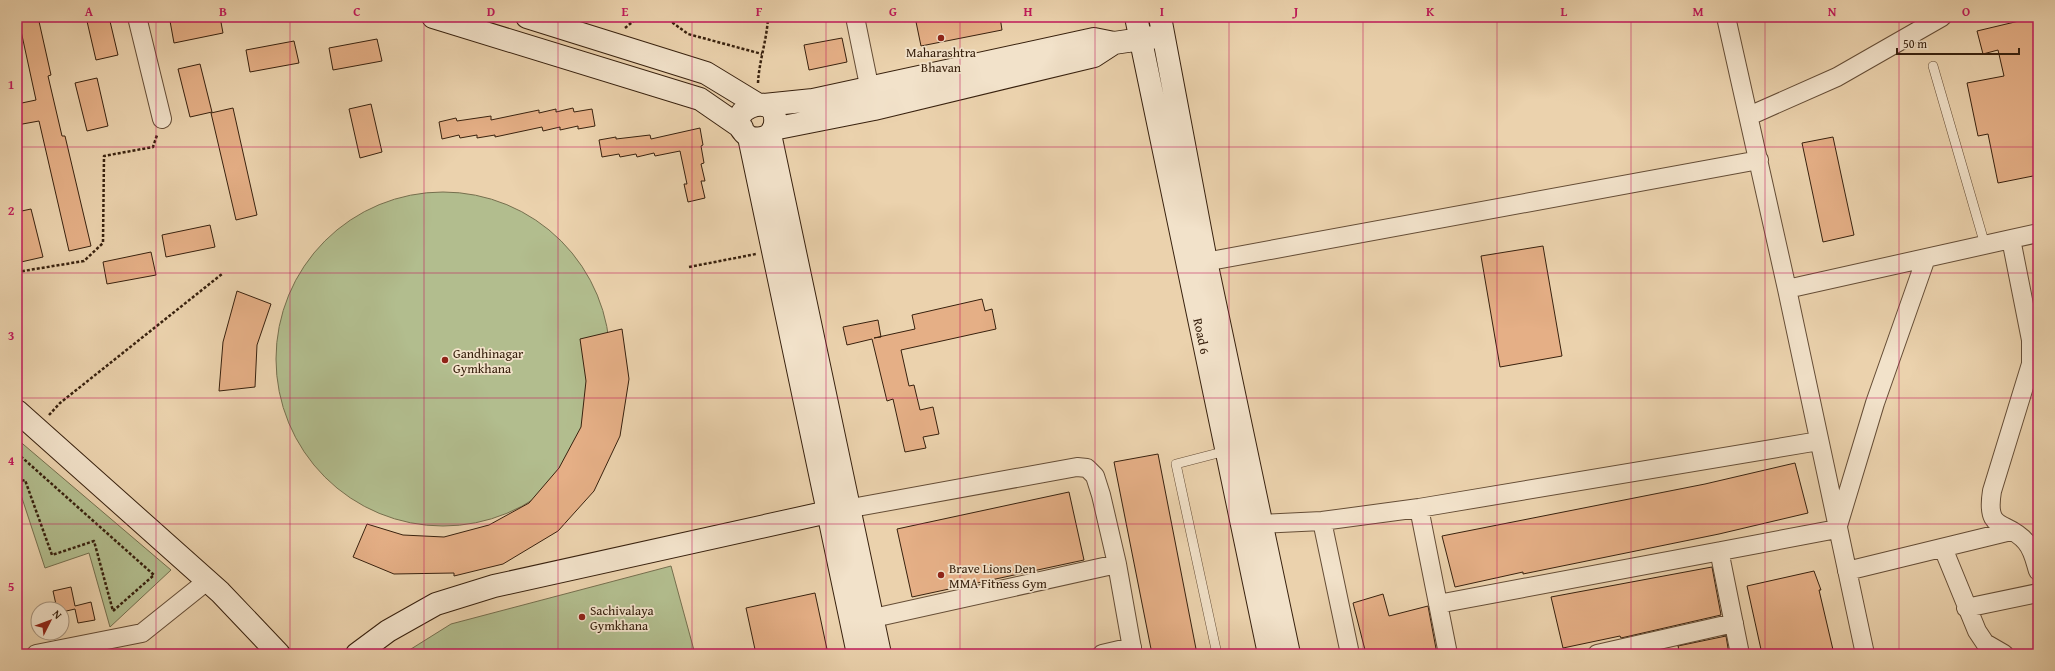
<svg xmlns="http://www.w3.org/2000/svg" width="2055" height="671" viewBox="0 0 2055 671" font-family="'Gentium Book Plus',serif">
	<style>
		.park { fill: #b2bd8e; stroke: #756f4e }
		.building { fill: #e5af86; stroke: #38210e }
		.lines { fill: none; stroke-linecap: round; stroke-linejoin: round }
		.lane-casing { stroke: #654d36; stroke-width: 10 }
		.street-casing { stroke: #654d36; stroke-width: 20 }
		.secondary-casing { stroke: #38210e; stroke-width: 24 }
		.path { stroke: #38210e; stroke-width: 2.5; stroke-dasharray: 3 2; stroke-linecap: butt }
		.lane { stroke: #f2e2ca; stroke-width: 9 }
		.street { stroke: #f2e2ca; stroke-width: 18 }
		.secondary { stroke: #f2e2ca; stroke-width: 22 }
		.grid { fill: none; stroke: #c2185b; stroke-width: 1; stroke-opacity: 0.55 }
		.poi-dot { fill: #8f2418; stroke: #f2e2ca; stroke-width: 1.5 }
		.labels { text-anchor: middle; stroke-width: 3.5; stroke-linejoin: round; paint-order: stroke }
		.poi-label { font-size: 13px; fill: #38210e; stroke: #f2e2ca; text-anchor: start }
		.street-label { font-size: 13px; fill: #38210e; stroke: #f2e2ca }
		.neatline { fill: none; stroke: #c2185b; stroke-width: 1.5 }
		.grid-label { font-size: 13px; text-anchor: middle; font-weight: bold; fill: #c2185b }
	</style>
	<rect width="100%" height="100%" fill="#ebd2ad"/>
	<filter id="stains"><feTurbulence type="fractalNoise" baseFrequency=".005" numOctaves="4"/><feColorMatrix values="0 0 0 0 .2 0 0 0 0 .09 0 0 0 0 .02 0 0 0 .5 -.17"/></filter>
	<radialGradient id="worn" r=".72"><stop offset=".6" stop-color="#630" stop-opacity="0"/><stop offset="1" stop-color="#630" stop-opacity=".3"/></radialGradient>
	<path class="park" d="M276 359a167 167 0 1 1 334 0a167 167 0 1 1-334 0Z
		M 17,439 L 171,570 L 110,627 L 89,553 L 45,568 L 20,492 L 17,493 Z
		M 671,566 L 695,654 L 403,654 L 451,624 Z"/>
	<path class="building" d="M 18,17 L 38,17 L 51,75 L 48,76 L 62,136 L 65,136 L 91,246 L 69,251 L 39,121 L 17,125 L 17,104 L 36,100 Z
		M 86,17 L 109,17 L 118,55 L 96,60 Z
		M 189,17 L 220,17 L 223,33 L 174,43 L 170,21 Z
		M 915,17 L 1000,17 L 1002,30 L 921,46 Z
		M 2018,17 L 2038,17 L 2038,175 L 1998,183 L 1988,134 L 1978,136 L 1967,83 L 2004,76 L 1998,50 L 1983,54 L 1977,31 L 2019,21 Z
		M 842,38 L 847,62 L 809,70 L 804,45 Z
		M 377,39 L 382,61 L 333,70 L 329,48 Z
		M 294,41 L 299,63 L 250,72 L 246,50 Z
		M 200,64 L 212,112 L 190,117 L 178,69 Z
		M 97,78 L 108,126 L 87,131 L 75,83 Z
		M 371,104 L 382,152 L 360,158 L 349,109 Z
		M 233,108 L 257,215 L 236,220 L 211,113 Z
		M 573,108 L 574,112 L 592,109 L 595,126 L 578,129 L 578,126 L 560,130 L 560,127 L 543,131 L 542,127 L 495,137 L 495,135 L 477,138 L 477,135 L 460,138 L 459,135 L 442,139 L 439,122 L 456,118 L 457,121 L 491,116 L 491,120 L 539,110 L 539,113 L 556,109 L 556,112 Z
		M 700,128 L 703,145 L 701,146 L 704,163 L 701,164 L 705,181 L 701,181 L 705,198 L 688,202 L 684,184 L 687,184 L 680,151 L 655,156 L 654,153 L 637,157 L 636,154 L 620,157 L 619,154 L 602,157 L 599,140 L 616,137 L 616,139 L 650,135 L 651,139 Z
		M 1833,137 L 1854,235 L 1823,242 L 1802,143 Z
		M 31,209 L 43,257 L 21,262 L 17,246 L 17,212 Z
		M 210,225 L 215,247 L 166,257 L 162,235 Z
		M 1543,246 L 1562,356 L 1500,367 L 1481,256 Z
		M 151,252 L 156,275 L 107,284 L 103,262 Z
		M 237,291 L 271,304 L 257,345 L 255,387 L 219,391 L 223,342 Z
		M 982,299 L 985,311 L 992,309 L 996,329 L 901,350 L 909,386 L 914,385 L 920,410 L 933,407 L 939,434 L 923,437 L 926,448 L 905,452 L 893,399 L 887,401 L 872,339 L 847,345 L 843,327 L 878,320 L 881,337 L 874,338 L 915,329 L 912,315 Z
		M 622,329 L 629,379 L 620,436 L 594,491 L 558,531 L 503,564 L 454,576 L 454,573 L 394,574 L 353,557 L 367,524 L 403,535 L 444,537 L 489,525 L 529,503 L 559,468 L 581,427 L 586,381 L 580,339 Z
		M 1158,454 L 1197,654 L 1152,654 L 1114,462 Z
		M 1795,463 L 1808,513 L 1719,534 L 1523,574 L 1523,572 L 1455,587 L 1442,536 L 1705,484 Z
		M 1069,492 L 1084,560 L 912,597 L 897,529 Z
		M 1712,567 L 1721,615 L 1621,638 L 1620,636 L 1563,648 L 1551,597 Z
		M 1814,571 L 1821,590 L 1819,590 L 1834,654 L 1762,654 L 1747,586 Z
		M 71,587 L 75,606 L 91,602 L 95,620 L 78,623 L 75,609 L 62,612 L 62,609 L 57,609 L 53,591 Z
		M 815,593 L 828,654 L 756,654 L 746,608 Z
		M 1383,594 L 1389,616 L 1428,606 L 1437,654 L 1366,654 L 1353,603 Z
		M 1726,636 L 1729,654 L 1680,654 L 1678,646 Z"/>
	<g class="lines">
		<defs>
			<path id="lane" d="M 1933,66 L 1985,245
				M 1217,654 L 1176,464 L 1226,451"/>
			<path id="street" d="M 137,17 L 162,119
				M 855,17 L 872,100
				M 1726,17 L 1787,289 L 1865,654
				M 1749,116 L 1837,77 L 1942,17
				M 2011,239 L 2038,233
				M 1194,264 L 1759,160
				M 1787,289 L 2011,239 L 2031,340 L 2038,339
				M 2031,340 L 2031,364 L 1992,491 C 1985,534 2007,519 2026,542 C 2033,550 2035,561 2038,571
				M 1419,508 L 1448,654
				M 835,511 L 1077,467 L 1087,468 L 1095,476 L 1101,495 L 1117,564 L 1133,654
				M 1322,521 L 1350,654
				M 1262,524 L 1322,521 L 1419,508 L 1819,441
				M 1943,548 L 1977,631 L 1985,643 L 2004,654
				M 1847,571 L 2011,531
				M 1438,604 L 1721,551
				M 1966,608 L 2038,593
				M 860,621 L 1117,564
				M 36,654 L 142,633 L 207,581
				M 1102,654 L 1132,647
				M 1597,654 L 1734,623
				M 1740,654 L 1721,560 L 1721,551 L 1837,529 L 1875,403 L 1926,258"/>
			<path id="secondary" d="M 433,17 L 700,99 L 742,128
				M 527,17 L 706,73 L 757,104
				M 1136,17 L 1269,654
				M 1160,17 L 1206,261 L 1289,654
				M 764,105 L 813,100 L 1094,39 L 1114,43 L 1155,37
				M 773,129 L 874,109 L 1094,56 L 1114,43
				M 770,134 L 880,654
				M 749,137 C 760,141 774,137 775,123 C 779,87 715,111 749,137 L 858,654
				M 17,411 L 220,592 L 279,654
				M 357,654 L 388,631 L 436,604 L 494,586 L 828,512"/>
		</defs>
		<use href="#lane" class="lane-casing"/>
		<use href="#street" class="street-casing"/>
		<use href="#secondary" class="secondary-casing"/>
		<path class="path" d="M 673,17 L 673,23 L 688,34 L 762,54
			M 625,28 L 636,19 L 653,19 L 656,17
			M 758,83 C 759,61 767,40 768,17
			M 689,267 L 756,254
			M 17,272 L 84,261 L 103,243 L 104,156 L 153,147 L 157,135
			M 49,415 L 60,403 L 222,274
			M 17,453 L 154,575 L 113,611 L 94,541 L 52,555 L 25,480 L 17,482"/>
		<use href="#lane" class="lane"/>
		<use href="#street" class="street"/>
		<use href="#secondary" class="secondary"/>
	</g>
	<path class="grid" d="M 156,17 L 156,654M 290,17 L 290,654M 424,17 L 424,654M 558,17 L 558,654M 692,17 L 692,654M 826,17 L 826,654M 960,17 L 960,654M 1095,17 L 1095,654M 1229,17 L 1229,654M 1363,17 L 1363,654M 1497,17 L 1497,654M 1631,17 L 1631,654M 1765,17 L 1765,654M 1899,17 L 1899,654M 17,147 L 2038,147M 17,273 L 2038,273M 17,398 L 2038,398M 17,524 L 2038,524"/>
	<g class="poi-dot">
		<circle cx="941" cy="38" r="4"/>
		<circle cx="445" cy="360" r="4"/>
		<circle cx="941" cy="575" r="4"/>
		<circle cx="582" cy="617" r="4"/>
	</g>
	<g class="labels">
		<g class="poi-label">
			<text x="941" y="57" text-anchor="middle">Maharashtra<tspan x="941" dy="15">Bhavan</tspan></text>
			<text x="453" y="358">Gandhinagar<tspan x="453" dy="15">Gymkhana</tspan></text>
			<text x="949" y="573">Brave Lions Den<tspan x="949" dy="15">MMA Fitness Gym</tspan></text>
			<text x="590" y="615">Sachivalaya<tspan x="590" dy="15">Gymkhana</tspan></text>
		</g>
		<g class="street-label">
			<text transform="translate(1202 336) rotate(78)" y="5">Road 6</text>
		</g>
	</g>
	<rect width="2055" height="671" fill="none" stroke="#ebd2ad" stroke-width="44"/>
	<g transform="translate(50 621) rotate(48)"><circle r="19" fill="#f2e2ca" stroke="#a8957f"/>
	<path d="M0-3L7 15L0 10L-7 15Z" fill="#8f2418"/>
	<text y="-6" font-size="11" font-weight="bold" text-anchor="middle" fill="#38210e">N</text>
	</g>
	<path d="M1897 48v6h122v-6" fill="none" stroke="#38210e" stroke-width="2"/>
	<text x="1903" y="48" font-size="12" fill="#38210e" stroke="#f2e2ca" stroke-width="3" paint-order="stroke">50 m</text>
	<rect x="22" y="22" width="2011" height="627" class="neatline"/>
	<g class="grid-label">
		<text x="89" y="16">A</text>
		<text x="223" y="16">B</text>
		<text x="357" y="16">C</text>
		<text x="491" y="16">D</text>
		<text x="625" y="16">E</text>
		<text x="759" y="16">F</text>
		<text x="893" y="16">G</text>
		<text x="1028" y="16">H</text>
		<text x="1162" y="16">I</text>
		<text x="1296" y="16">J</text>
		<text x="1430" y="16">K</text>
		<text x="1564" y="16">L</text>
		<text x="1698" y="16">M</text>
		<text x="1832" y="16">N</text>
		<text x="1966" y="16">O</text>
		<text x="11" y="89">1</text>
		<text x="11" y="215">2</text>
		<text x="11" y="340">3</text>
		<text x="11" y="465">4</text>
		<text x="11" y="591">5</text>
	</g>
	<rect width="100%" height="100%" filter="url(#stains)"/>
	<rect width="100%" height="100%" fill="url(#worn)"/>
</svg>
